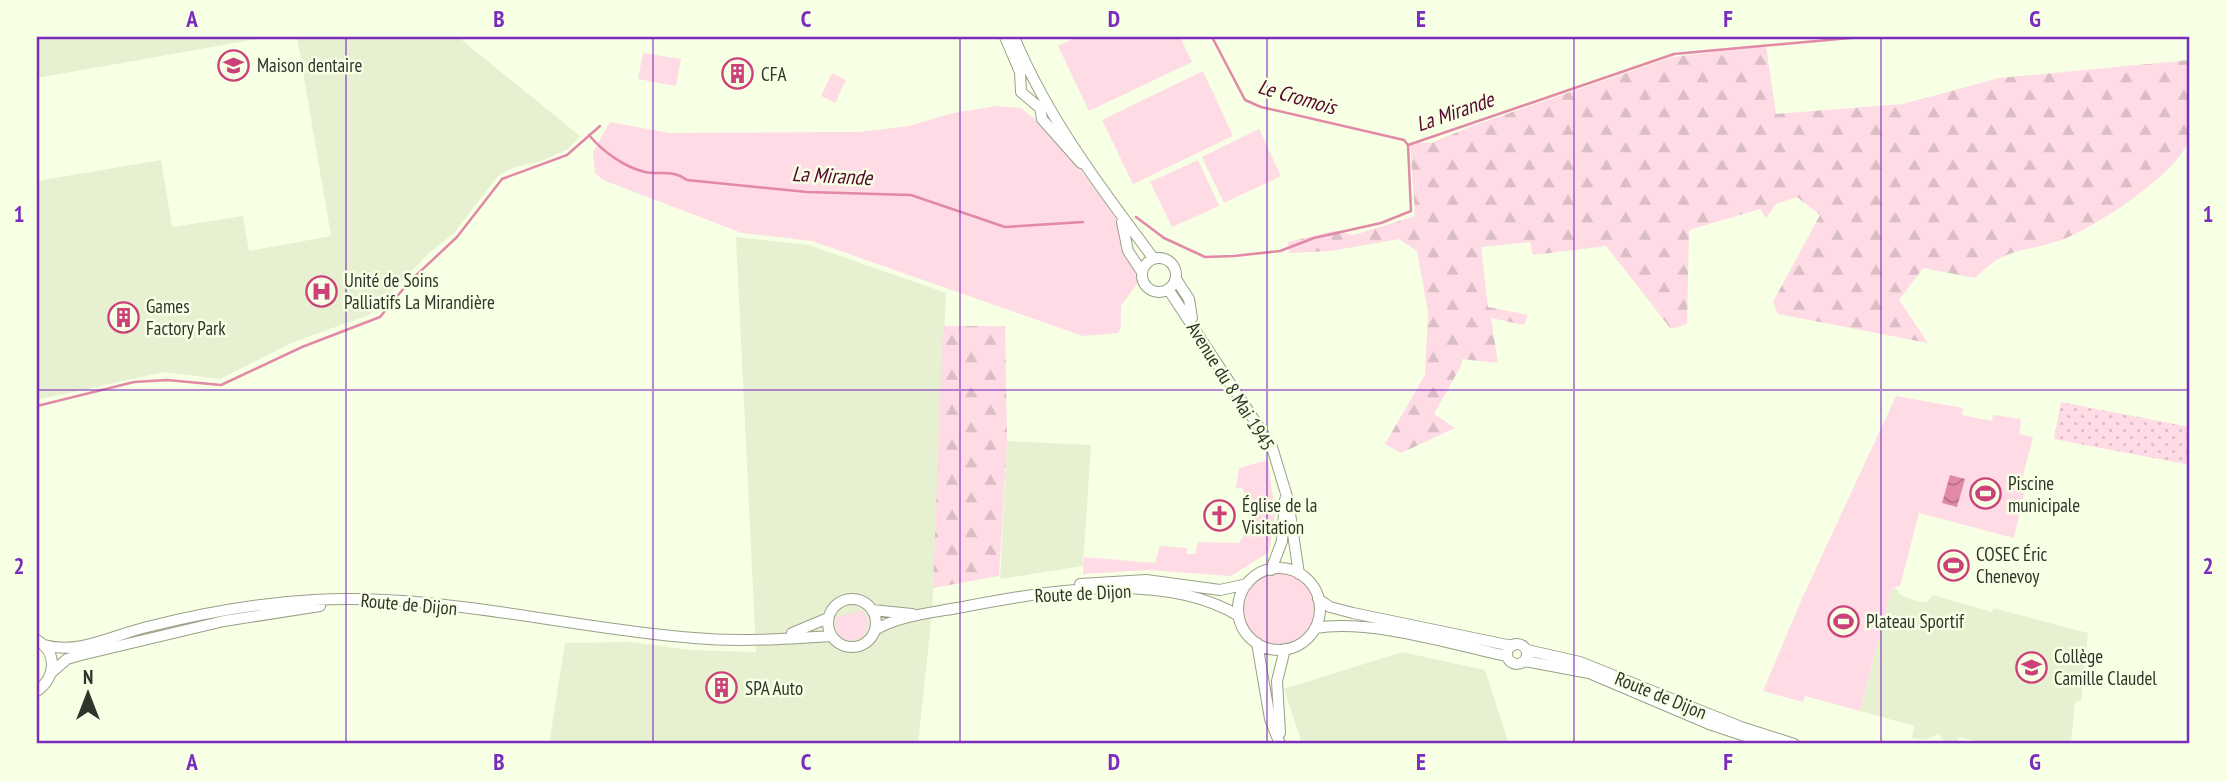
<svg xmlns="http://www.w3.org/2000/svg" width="2227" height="781" viewBox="0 0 2227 781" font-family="'PT Sans Narrow',sans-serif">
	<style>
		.built { fill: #e7f1d1 }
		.grass { fill: #fedbe5 }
		.forest { fill: url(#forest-firs) }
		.park { fill: url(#park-dots) }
		.water { fill: url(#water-waves) }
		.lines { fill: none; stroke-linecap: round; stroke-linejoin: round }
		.stream { stroke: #e189a6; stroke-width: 2.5 }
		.secondary-casing { stroke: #99a088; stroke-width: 12 }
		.secondary { stroke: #fff; stroke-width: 10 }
		.grid { fill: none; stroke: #7b2cbf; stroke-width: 2; stroke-opacity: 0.55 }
		.labels { text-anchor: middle; stroke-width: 5; stroke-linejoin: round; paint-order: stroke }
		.poi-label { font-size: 19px; fill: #31342a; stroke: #f7ffe5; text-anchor: start }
		.street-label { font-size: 19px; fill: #31342a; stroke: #f7ffe5 }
		.water-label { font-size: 21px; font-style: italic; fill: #56072c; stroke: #f7ffe5 }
		.neatline { fill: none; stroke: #7b2cbf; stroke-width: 2.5 }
		.grid-label { font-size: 23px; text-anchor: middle; font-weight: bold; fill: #7b2cbf }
	</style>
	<defs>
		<pattern id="forest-firs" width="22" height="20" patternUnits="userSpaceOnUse" patternTransform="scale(1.75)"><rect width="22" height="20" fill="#fedbe5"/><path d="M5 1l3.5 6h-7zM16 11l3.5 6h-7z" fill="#dabdc5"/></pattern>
		<pattern id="park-dots" width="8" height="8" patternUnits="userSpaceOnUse" patternTransform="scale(1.75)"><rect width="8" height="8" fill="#fedbe5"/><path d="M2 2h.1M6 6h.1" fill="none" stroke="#dabdc5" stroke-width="1.8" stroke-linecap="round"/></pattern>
		<pattern id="water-waves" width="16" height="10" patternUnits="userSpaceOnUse" patternTransform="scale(1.75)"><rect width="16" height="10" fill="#e189a6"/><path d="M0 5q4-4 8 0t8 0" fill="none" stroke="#b77187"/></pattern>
	</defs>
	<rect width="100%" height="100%" fill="#f7ffe5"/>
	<path class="built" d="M 37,37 L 268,37 L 37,78 Z
		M 297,37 L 458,37 L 580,136 L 568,149 L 542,161 L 512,168 L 498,176 L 453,234 L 429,253 L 369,315 L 291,343 L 220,379 L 164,372 L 37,400 L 37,181 L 161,160 L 172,227 L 243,216 L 249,251 L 331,236 Z
		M 736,237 L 809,245 L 946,293 L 932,613 L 918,744 L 549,744 L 565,643 L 632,642 L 689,650 L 756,652 Z
		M 1007,441 L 1091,445 L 1083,566 L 1000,579 Z
		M 1892,588 L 1897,589 L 1900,595 L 1920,602 L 1928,601 L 1933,595 L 1992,612 L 1993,608 L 2088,633 L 2081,701 L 2075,702 L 2071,744 L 1986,744 L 1959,737 L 1957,744 L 1946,744 L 1938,734 L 1925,740 L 1912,738 L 1914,726 L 1860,711 Z
		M 1402,652 L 1485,670 L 1509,744 L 1302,744 L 1284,689 Z"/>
	<path class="grass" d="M 1077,37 L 1180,37 L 1192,62 L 1089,111 L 1058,46 Z
		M 643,53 L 681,59 L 676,86 L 638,79 Z
		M 1203,71 L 1233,136 L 1133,184 L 1102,120 Z
		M 832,73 L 846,80 L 835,103 L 821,96 Z
		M 997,106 L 1021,108 L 1037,121 L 1081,170 L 1119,223 L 1139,270 L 1139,281 L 1121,306 L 1121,327 L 1118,333 L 1083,336 L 812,241 L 742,233 L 603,180 L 595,173 L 593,152 L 610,122 L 669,133 L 859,132 L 909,126 L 953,113 Z
		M 1259,129 L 1281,176 L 1224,203 L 1202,157 Z
		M 1198,160 L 1219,206 L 1172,227 L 1150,182 Z
		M 1896,396 L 1963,408 L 1962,415 L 1992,421 L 1993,415 L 2021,419 L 2019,434 L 2033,437 L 2019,491 L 2024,493 L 2014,538 L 1919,513 L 1900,586 L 1892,588 L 1860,711 L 1805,696 L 1803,702 L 1763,691 L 1801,601 Z
		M 1268,460 L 1275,515 L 1269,552 L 1231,576 L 1148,570 L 1083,574 L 1084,557 L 1155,563 L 1160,546 L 1187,548 L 1187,554 L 1195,554 L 1198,542 L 1239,543 C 1250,527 1253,506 1242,488 L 1236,488 L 1239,468 Z
		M1243 609a36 36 0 1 1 72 0a36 36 0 1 1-72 0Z
		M 861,611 C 871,618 869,628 862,637 L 851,641 C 839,639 833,630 836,617 Z"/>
	<path class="forest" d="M 1766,46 L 1776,114 L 1903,104 L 1999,78 L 2190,60 C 2190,84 2194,111 2190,135 C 2185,170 2093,229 2061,240 C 2024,253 2006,246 1975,278 L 1923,268 L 1899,300 L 1928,343 L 1778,314 L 1773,302 L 1820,215 L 1797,197 L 1776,204 L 1766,218 L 1760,209 L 1689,230 L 1687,324 L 1671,329 L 1606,246 L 1533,255 L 1530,242 L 1481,247 L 1488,307 L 1528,315 L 1524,325 L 1491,318 L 1498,363 L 1462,359 L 1462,364 L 1434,414 L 1455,428 L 1401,453 L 1385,444 L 1425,375 L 1428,312 L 1417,251 L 1399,239 L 1331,251 L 1289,253 L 1288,242 L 1334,231 L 1354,235 L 1415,216 L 1410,142 L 1431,143 L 1472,126 L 1672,57 Z
		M 943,326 L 1005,326 L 1007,441 L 999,576 L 933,588 Z"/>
	<path class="park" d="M 2061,402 L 2190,427 L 2190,465 L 2054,439 Z"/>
	<path class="water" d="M 1950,475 L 1965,479 L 1957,507 L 1942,503 Z"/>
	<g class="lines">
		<path class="stream" d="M 1212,37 L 1245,100 L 1261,107 L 1404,140 L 1408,145
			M 589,135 C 602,151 624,167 645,172 C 661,175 672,169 687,180 L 807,192 L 911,195 L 1005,227 L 1083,222
			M 1136,217 L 1164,238 L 1205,257 L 1234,256 L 1280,251 L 1314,238 L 1381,223 L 1411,211 L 1408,145 L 1674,54 L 1861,37
			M 37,406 L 134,382 L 167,380 L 221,385 L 302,347 L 380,317 L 409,282 L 457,237 L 502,179 L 567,155 L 600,126"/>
		<defs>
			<path id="secondary" d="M 1005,37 L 1020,72
				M 1014,37 C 1047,117 1102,190 1154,259
				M 1020,72 L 1021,92 L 1040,108 L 1042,119 L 1081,163
				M 1122,222 L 1128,251 L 1142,272
				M1142 275a17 17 0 1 1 34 0a17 17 0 1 1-34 0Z
				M 1176,279 L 1189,299 L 1192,318
				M 1168,289 L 1272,447 L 1288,500 L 1299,574
				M1238 609a41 41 0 1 1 82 0a41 41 0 1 1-82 0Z
				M 1271,570 L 1282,541 L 1285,500
				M 1080,584 L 1146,580 L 1220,590 L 1247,584
				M 1318,599 L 1330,607 L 1353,613 L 1512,646
				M828 623a24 24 0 1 1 48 0a24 24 0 1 1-48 0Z
				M 872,610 L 912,614
				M 1315,628 C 1373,619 1450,644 1507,656
				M 875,630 C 898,616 930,613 957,608 C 1042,592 1161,569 1239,616
				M 792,633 L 828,618
				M 37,640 C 58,653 56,677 37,691
				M 1257,643 L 1270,719 L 1280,744
				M1507 654a10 10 0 1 1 20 0a10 10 0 1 1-20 0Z
				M 44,645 C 79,655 113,635 147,627 C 202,613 258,603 314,600 C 442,593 567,628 694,638 C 739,642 786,639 832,636
				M 1527,650 L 1580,662 L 1741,727 L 1794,744
				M 1525,661 L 1589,673 L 1709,724 L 1769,744
				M 51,673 L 67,659 L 81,655 L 224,621 L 320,606
				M 1280,733 L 1277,681 L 1285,649"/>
		</defs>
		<use href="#secondary" class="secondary-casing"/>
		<use href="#secondary" class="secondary"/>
	</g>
	<path class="grid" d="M 346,37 L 346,744M 653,37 L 653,744M 960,37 L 960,744M 1267,37 L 1267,744M 1574,37 L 1574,744M 1881,37 L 1881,744M 37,390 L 2190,390"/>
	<defs>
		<symbol id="university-ring" viewBox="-11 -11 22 22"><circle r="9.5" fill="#f7ffe5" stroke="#cb4179" stroke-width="1.5"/><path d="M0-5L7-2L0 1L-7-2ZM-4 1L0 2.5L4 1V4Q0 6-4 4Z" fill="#cb4179"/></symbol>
		<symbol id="building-ring" viewBox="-11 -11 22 22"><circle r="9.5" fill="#f7ffe5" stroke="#cb4179" stroke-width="1.5"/><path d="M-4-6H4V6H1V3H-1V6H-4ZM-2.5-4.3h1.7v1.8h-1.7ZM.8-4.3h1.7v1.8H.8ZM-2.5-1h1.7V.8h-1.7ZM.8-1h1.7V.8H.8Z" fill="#cb4179"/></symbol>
		<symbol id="hospital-ring" viewBox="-11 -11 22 22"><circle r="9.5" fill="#f7ffe5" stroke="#cb4179" stroke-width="1.5"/><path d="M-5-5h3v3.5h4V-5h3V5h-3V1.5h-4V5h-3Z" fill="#cb4179"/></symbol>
		<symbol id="stadium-ring" viewBox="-11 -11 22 22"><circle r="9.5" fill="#f7ffe5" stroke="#cb4179" stroke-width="1.5"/><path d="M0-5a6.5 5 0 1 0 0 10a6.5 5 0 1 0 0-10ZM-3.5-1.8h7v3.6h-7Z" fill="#cb4179"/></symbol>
		<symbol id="church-ring" viewBox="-11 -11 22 22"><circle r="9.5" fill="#f7ffe5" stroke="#cb4179" stroke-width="1.5"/><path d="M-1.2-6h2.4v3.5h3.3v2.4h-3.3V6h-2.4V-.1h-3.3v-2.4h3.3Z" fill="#cb4179"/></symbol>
		<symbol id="school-ring" viewBox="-11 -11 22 22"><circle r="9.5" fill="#f7ffe5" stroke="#cb4179" stroke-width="1.5"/><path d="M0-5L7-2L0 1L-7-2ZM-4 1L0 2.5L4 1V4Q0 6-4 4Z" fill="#cb4179"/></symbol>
	</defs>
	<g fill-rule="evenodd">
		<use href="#university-ring" x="216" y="48" width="35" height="35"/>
		<use href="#building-ring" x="720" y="56" width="35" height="35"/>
		<use href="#hospital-ring" x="304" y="274" width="35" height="35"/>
		<use href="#building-ring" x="106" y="300" width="35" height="35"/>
		<use href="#stadium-ring" x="1968" y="476" width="35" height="35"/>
		<use href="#church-ring" x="1202" y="498" width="35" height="35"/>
		<use href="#stadium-ring" x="1936" y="548" width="35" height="35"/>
		<use href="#stadium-ring" x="1826" y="604" width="35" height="35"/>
		<use href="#school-ring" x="2014" y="650" width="35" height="35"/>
		<use href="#building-ring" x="704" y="670" width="35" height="35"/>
	</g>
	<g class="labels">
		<g class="poi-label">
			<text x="257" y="72">Maison dentaire</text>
			<text x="761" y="81">CFA</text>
			<text x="344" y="287">Unité de Soins<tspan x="344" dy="22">Palliatifs La Mirandière</tspan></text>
			<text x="146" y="313">Games<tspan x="146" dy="22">Factory Park</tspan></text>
			<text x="2008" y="490">Piscine<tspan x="2008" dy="22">municipale</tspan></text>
			<text x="1242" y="512">Église de la<tspan x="1242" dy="22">Visitation</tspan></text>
			<text x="1976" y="561">COSEC Éric<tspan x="1976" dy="22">Chenevoy</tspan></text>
			<text x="1866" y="628">Plateau Sportif</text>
			<text x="2054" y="663">Collège<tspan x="2054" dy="22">Camille Claudel</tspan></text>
			<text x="745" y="695">SPA Auto</text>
		</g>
		<g class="street-label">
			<text transform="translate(1231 386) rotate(58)" y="7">Avenue du 8 Mai 1945</text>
			<text transform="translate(1083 593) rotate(-3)" y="7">Route de Dijon</text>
			<text transform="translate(409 604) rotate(5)" y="7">Route de Dijon</text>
			<text transform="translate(1661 695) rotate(22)" y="7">Route de Dijon</text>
		</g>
		<g class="water-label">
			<text transform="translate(1297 97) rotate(16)" y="7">Le Cromois</text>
			<text transform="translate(1455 112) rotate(-19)" y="7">La Mirande</text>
			<text transform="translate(832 176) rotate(3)" y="7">La Mirande</text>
		</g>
	</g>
	<rect width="2227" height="781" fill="none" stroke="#f7ffe5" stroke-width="77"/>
	<g transform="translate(88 694)" stroke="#f7ffe5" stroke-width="5" paint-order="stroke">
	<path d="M0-5L12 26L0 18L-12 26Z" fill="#31342a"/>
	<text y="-10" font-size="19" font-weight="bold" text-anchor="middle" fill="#31342a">N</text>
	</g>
	<rect x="38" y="38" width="2150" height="704" class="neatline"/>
	<g class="grid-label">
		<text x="192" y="27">A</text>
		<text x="499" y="27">B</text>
		<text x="806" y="27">C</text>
		<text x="1114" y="27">D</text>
		<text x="1421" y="27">E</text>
		<text x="1728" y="27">F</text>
		<text x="2035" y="27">G</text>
		<text x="19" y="222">1</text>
		<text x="2208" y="222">1</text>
		<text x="19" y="574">2</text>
		<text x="2208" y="574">2</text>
		<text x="192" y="770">A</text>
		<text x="499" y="770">B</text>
		<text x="806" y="770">C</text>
		<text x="1114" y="770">D</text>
		<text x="1421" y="770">E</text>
		<text x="1728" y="770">F</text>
		<text x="2035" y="770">G</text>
	</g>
</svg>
